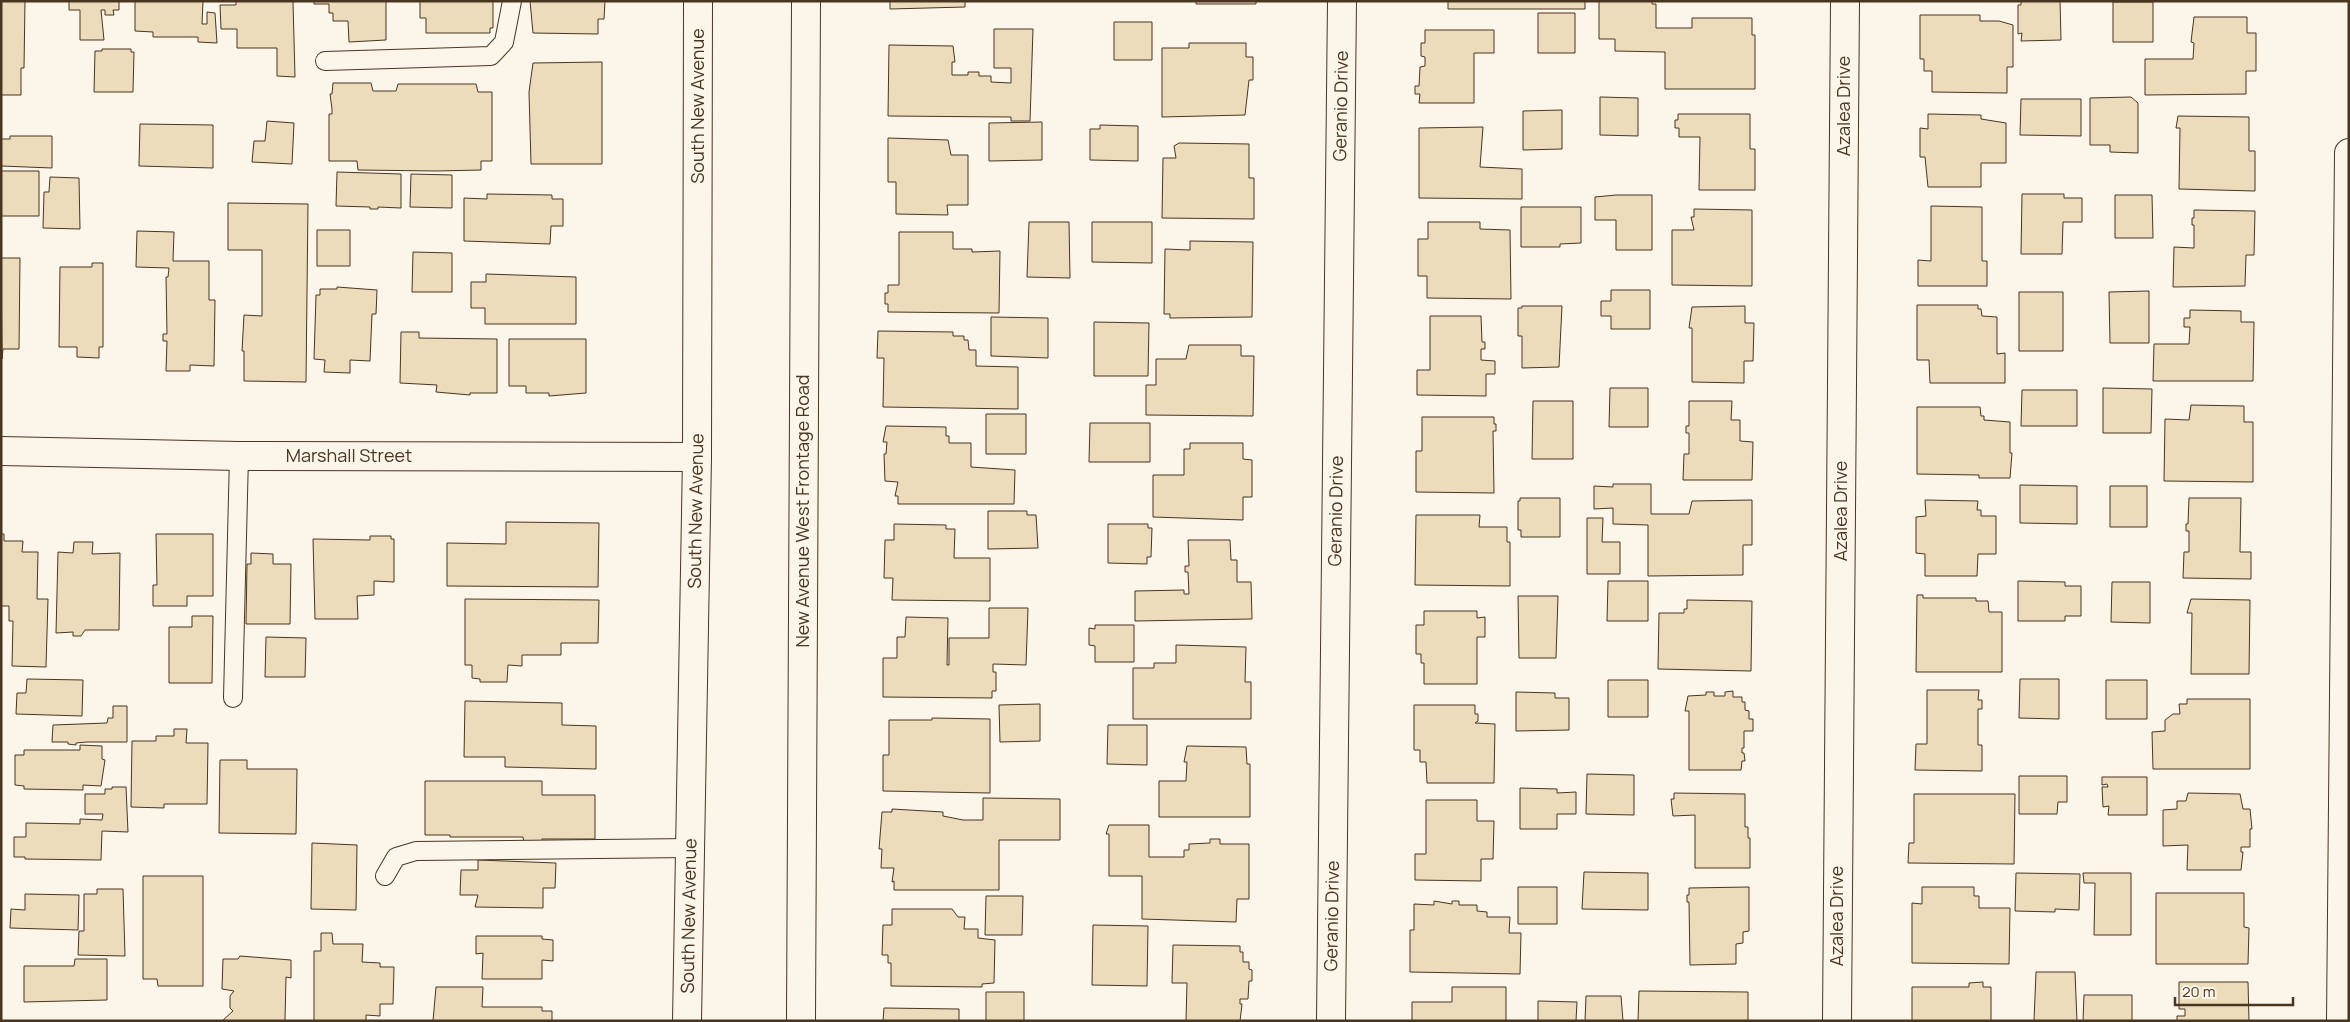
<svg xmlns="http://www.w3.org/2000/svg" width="2350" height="1022" viewBox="0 0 2350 1022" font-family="Manrope,sans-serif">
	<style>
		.building { fill: #ecdcbc; stroke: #4a3520 }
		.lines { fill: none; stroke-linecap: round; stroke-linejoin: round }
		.service-casing { stroke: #4a3520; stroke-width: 20 }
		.minor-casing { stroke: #4a3520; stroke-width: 30 }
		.secondary-casing { stroke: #4a3520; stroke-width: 30 }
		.service { stroke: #fbf6e9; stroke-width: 18 }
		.minor { stroke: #fbf6e9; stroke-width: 28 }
		.secondary { stroke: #fbf6e9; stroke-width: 28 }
		.labels { text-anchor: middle; stroke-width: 4; stroke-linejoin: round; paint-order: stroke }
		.street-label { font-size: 18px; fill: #4a3520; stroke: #fbf6e9 }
	</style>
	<rect width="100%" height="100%" fill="#fbf6e9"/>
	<path class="building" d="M 1,1 L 25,1 L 24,68 L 21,68 L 21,95 L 1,95 Z
		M 69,1 L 119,1 L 119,10 L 113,10 L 114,15 L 105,15 L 105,10 L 101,10 L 104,40 L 80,40 L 80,10 L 69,10 Z
		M 135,1 L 203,1 L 202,24 L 207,24 L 207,12 L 215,13 L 217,43 L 198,42 L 198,37 L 153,37 L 153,32 L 135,31 Z
		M 236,1 L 297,1 L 293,2 L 295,77 L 277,76 L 277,48 L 237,48 L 237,29 L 221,29 L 220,5 L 236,5 Z
		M 314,1 L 386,1 L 386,40 L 349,42 L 348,21 L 333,21 L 333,13 L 329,13 L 329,4 L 314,4 Z
		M 420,1 L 493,1 L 493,28 L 490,28 L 490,33 L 426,33 L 426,18 L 420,18 Z
		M 530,1 L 605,1 L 604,19 L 598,19 L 598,34 L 533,33 Z
		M 890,1 L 965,1 L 965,7 L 890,9 Z
		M 1196,1 L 1256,1 L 1256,4 L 1196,4 Z
		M 1448,1 L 1585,1 L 1585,9 L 1448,9 Z
		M 1599,1 L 1652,1 L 1652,4 L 1656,4 L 1656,28 L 1692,28 L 1692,18 L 1752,18 L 1752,35 L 1755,35 L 1755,89 L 1665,89 L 1665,52 L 1615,51 L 1615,39 L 1599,39 Z
		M 2021,1 L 2060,1 L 2061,40 L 2021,41 L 2022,33 L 2018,34 L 2018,5 L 2021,5 Z
		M 2113,2 L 2153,2 L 2153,42 L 2113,42 Z
		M 1538,13 L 1575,13 L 1575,53 L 1538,53 Z
		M 1920,15 L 1980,15 L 1980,21 L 1999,21 L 2013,25 L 2013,67 L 2007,67 L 2007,93 L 1932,92 L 1932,71 L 1924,71 L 1924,59 L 1920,59 Z
		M 2194,17 L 2247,17 L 2247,33 L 2256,33 L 2256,71 L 2246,71 L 2246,94 L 2145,95 L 2145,59 L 2193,59 L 2194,43 L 2191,42 Z
		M 1114,22 L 1152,22 L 1152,60 L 1114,60 Z
		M 994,29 L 1033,29 L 1030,121 L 1011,121 L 1011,117 L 888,116 L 889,45 L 953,46 L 955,62 L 952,62 L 952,75 L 968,75 L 968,72 L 979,72 L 979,76 L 991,76 L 991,82 L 1011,83 L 1011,68 L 994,68 Z
		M 1425,30 L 1494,30 L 1494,53 L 1474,53 L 1474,103 L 1419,103 L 1420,94 L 1415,94 L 1415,86 L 1419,86 L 1420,67 L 1425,66 L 1425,57 L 1421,56 L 1421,43 L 1425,43 Z
		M 1189,43 L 1246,43 L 1246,57 L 1253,57 L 1253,80 L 1249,80 L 1245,115 L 1162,117 L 1162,48 L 1189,48 Z
		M 102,49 L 131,49 L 131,52 L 134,52 L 133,92 L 94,92 L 95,51 L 102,51 Z
		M 602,62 L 602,164 L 531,164 L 529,92 L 533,63 Z
		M 333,83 L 371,83 L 373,91 L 396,91 L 398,84 L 476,84 L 478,92 L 492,92 L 492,161 L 481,161 L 481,170 L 437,171 L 358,170 L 357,161 L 329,161 L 329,114 L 332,114 L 332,109 L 330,94 L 332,94 Z
		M 1600,97 L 1638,98 L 1638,136 L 1600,135 Z
		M 2131,97 L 2138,103 L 2138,153 L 2110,152 L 2110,145 L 2090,145 L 2090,98 Z
		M 2021,99 L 2081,99 L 2081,136 L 2020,135 Z
		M 1562,110 L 1562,149 L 1523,150 L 1523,111 Z
		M 1678,114 L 1750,114 L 1750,149 L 1755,149 L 1755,190 L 1699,190 L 1700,137 L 1679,137 L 1679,128 L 1675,128 L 1675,120 L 1678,120 Z
		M 1928,114 L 1981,115 L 1981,119 L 2006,123 L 2006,163 L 1981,163 L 1981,187 L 1928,187 L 1925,157 L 1920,157 L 1920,128 L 1928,129 Z
		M 2178,116 L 2249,117 L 2249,151 L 2255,151 L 2255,191 L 2179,189 L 2180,128 L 2176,128 Z
		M 267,121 L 294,123 L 292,164 L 252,162 L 254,141 L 265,141 Z
		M 1042,122 L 1042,160 L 989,161 L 989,123 Z
		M 140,124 L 213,125 L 213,168 L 139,166 Z
		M 1100,125 L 1138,126 L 1138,161 L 1090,160 L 1090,129 L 1100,129 Z
		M 1483,127 L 1480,167 L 1522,169 L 1522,199 L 1419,198 L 1419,128 Z
		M 10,136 L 52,136 L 52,168 L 1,166 L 1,139 L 10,139 Z
		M 888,138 L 948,140 L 951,155 L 968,155 L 968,205 L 947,205 L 948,215 L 896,214 L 896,182 L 888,182 Z
		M 1179,143 L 1249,144 L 1249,178 L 1254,178 L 1254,219 L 1162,218 L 1163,158 L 1176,158 L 1174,146 Z
		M 1,171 L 39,171 L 39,216 L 1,216 Z
		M 337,172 L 401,174 L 401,208 L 378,207 L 378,209 L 370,209 L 370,207 L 336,206 Z
		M 411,174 L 452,175 L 452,208 L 410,207 Z
		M 50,177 L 79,178 L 80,229 L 43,228 L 44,192 L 49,192 Z
		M 487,194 L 552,195 L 552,199 L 563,199 L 563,226 L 551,226 L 550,244 L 464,241 L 464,198 L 487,199 Z
		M 2022,194 L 2064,194 L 2064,198 L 2082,198 L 2082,222 L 2063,222 L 2062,254 L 2021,254 Z
		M 1616,195 L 1652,195 L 1652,250 L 1616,250 L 1616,220 L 1595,220 L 1595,197 Z
		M 2115,195 L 2152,195 L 2153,238 L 2115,238 Z
		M 228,203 L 308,204 L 306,382 L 244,381 L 244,351 L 242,351 L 244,315 L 262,316 L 262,250 L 228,250 Z
		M 1931,206 L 1982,207 L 1982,261 L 1987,261 L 1987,286 L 1918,286 L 1918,260 L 1931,261 Z
		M 1521,207 L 1581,207 L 1581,243 L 1560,244 L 1560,247 L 1521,247 Z
		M 1694,209 L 1752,210 L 1752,286 L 1672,285 L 1672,230 L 1694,230 L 1691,217 L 1694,217 Z
		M 2194,210 L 2255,211 L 2254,255 L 2246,255 L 2245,286 L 2173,287 L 2174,247 L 2194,248 L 2194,225 L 2192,225 L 2192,218 L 2194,218 Z
		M 1029,222 L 1069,222 L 1070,278 L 1027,277 Z
		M 1092,222 L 1152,222 L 1152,263 L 1092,262 Z
		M 1428,222 L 1480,222 L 1480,229 L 1510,230 L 1511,299 L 1427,298 L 1427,276 L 1418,276 L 1418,239 L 1428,239 Z
		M 317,230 L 350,230 L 350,266 L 317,266 Z
		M 137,231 L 174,232 L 173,261 L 209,261 L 209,300 L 215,300 L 214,366 L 190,365 L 190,371 L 166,371 L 167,341 L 163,341 L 163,334 L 167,334 L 166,277 L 168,277 L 169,268 L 136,267 Z
		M 899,232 L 953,232 L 953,249 L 972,249 L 972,252 L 1000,251 L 999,313 L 888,312 L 888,304 L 885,304 L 885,293 L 888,293 L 888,285 L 899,285 Z
		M 1190,241 L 1253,242 L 1252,317 L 1170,318 L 1170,314 L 1164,314 L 1165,249 L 1190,250 Z
		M 413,252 L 452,253 L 452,292 L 412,292 Z
		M 1,258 L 20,258 L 19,349 L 3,349 L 2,359 Z
		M 92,263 L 103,263 L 103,347 L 99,347 L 99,358 L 77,357 L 77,347 L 59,347 L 60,267 L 92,267 Z
		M 486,274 L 576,277 L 576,324 L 485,324 L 485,308 L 471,308 L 471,282 L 486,282 Z
		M 337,287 L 377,290 L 376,314 L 372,314 L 370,361 L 350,360 L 350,373 L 324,372 L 325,360 L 314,359 L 316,295 L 320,295 L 320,289 L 337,289 Z
		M 1611,290 L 1650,290 L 1650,329 L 1611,329 L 1611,316 L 1601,316 L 1601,301 L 1611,301 Z
		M 2149,291 L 2149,343 L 2110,343 L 2109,292 Z
		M 2019,292 L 2063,292 L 2063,351 L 2019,351 Z
		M 1917,305 L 1978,305 L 1978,309 L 1981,309 L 1982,316 L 1997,317 L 1997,354 L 2005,353 L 2005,383 L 1930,383 L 1929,360 L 1917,360 Z
		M 1522,306 L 1562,306 L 1559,367 L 1522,368 L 1522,336 L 1518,336 L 1518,308 L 1522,308 Z
		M 1745,306 L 1745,323 L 1754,323 L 1753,361 L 1744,361 L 1744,383 L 1692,382 L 1692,328 L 1689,328 L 1692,307 Z
		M 2190,310 L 2241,311 L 2241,322 L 2254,322 L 2253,381 L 2153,381 L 2154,344 L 2189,344 L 2190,327 L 2184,327 L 2184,318 L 2190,318 Z
		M 1430,316 L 1481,316 L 1482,342 L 1485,342 L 1485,349 L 1481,349 L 1481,360 L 1495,361 L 1495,374 L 1486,374 L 1486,396 L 1417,395 L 1417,370 L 1430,370 Z
		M 991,317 L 1048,318 L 1048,358 L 991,356 Z
		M 1094,322 L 1149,323 L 1148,376 L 1094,376 Z
		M 878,331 L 953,332 L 953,336 L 964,336 L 964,340 L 968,340 L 969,350 L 976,350 L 976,366 L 1018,367 L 1018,409 L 883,407 L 884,358 L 877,358 Z
		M 401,332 L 419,332 L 419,338 L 497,339 L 497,393 L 470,393 L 470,395 L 436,392 L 437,385 L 400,383 Z
		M 509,339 L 586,339 L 586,393 L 549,396 L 549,393 L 526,393 L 526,386 L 509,386 Z
		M 1189,345 L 1241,345 L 1241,356 L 1254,356 L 1253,416 L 1146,415 L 1146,385 L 1156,385 L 1156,359 L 1186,359 Z
		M 1610,388 L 1648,388 L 1648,427 L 1609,427 Z
		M 2103,388 L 2152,389 L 2151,433 L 2103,433 Z
		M 2022,390 L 2077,390 L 2077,426 L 2021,426 Z
		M 1533,401 L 1573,401 L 1573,459 L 1532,459 Z
		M 1689,401 L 1732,401 L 1731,420 L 1740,420 L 1740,441 L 1753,442 L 1752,480 L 1683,480 L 1684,454 L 1689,454 L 1689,433 L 1686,433 L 1686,426 L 1689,426 Z
		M 2191,405 L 2244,406 L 2244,422 L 2253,422 L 2253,482 L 2164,481 L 2165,419 L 2189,420 Z
		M 1917,407 L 1980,407 L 1981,416 L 1984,416 L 1984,420 L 2010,422 L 2010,453 L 2012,453 L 2010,478 L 1979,478 L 1979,475 L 1917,474 Z
		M 986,414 L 1026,414 L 1026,454 L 986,454 Z
		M 1422,417 L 1494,417 L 1494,424 L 1496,424 L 1496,431 L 1493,431 L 1494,493 L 1416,492 L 1416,451 L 1422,451 Z
		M 1090,423 L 1150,423 L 1150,462 L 1089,462 Z
		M 886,426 L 946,427 L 946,436 L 949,436 L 949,443 L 971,443 L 971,467 L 1015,470 L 1014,504 L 898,504 L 898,496 L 895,496 L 898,482 L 885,481 L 884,454 L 886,454 L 887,442 L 883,442 Z
		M 1190,443 L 1243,443 L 1243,459 L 1252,460 L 1252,497 L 1243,497 L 1243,520 L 1153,517 L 1153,475 L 1184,475 L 1184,449 L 1190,449 Z
		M 1613,484 L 1651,484 L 1651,514 L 1689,514 L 1692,501 L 1752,500 L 1752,545 L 1743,545 L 1743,575 L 1648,576 L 1648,525 L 1613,524 L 1613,508 L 1594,509 L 1594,486 L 1613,487 Z
		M 2020,485 L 2077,486 L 2077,524 L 2020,523 Z
		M 2110,486 L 2147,486 L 2147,527 L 2110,527 Z
		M 1520,498 L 1560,498 L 1560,537 L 1521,537 L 1521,530 L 1518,530 L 1518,501 L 1520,501 Z
		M 2189,498 L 2241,498 L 2240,552 L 2251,552 L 2251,579 L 2183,578 L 2184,552 L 2189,552 L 2189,531 L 2186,531 L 2186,524 L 2188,524 Z
		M 1925,500 L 1978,501 L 1977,510 L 1981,510 L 1981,516 L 1996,516 L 1996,554 L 1978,554 L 1977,576 L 1925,576 L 1925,554 L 1916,553 L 1916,517 L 1926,516 Z
		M 988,511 L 1027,511 L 1027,515 L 1036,515 L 1038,548 L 988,549 Z
		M 1416,515 L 1480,515 L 1479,527 L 1507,527 L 1507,542 L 1510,542 L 1510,586 L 1415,585 Z
		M 1587,518 L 1603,518 L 1602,542 L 1620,542 L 1620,574 L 1587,574 Z
		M 506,522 L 599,523 L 598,587 L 447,586 L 447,543 L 506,544 Z
		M 894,524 L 946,525 L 946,529 L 955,529 L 954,558 L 990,558 L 990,601 L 892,600 L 893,578 L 884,578 L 885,540 L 894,540 Z
		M 1108,524 L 1148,524 L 1148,528 L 1152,528 L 1151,557 L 1147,557 L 1147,564 L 1108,563 Z
		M 1,534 L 4,534 L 4,541 L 23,541 L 22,552 L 38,552 L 37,599 L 48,599 L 46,667 L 12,666 L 13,621 L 9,621 L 9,606 L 1,606 Z
		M 156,534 L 213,534 L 213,596 L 187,596 L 187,606 L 153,606 L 153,585 L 157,585 Z
		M 370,536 L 391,536 L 391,539 L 394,539 L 394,582 L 374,581 L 374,595 L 357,596 L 358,619 L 315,619 L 313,539 L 370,540 Z
		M 1188,540 L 1230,540 L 1231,560 L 1237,560 L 1237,582 L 1251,582 L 1252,619 L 1135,621 L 1135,591 L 1184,590 L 1184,594 L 1189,594 L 1188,572 L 1185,572 L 1185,566 L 1189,566 Z
		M 74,542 L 93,542 L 92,554 L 120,553 L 119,630 L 85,630 L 81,636 L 73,636 L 73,632 L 56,633 L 58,552 L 73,553 Z
		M 251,553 L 273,554 L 273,564 L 291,564 L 290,624 L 246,624 L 247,564 L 251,564 Z
		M 1608,581 L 1648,581 L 1648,621 L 1607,621 Z
		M 2018,581 L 2065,582 L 2065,586 L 2081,586 L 2081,616 L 2065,616 L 2065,621 L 2018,621 Z
		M 2112,582 L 2150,582 L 2150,623 L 2111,622 Z
		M 1917,595 L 1923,595 L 1923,598 L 1976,598 L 1976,601 L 1988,601 L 1989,612 L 2002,612 L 2002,672 L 1916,672 Z
		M 1518,596 L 1558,596 L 1556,658 L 1519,658 Z
		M 465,599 L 599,600 L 598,643 L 561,643 L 561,655 L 522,655 L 522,666 L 508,665 L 507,682 L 480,682 L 480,679 L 472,678 L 472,665 L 465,665 Z
		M 2191,599 L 2250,600 L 2249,674 L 2191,674 L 2192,613 L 2187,613 Z
		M 1687,600 L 1752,601 L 1751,671 L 1658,669 L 1659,613 L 1684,613 L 1684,609 L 1687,609 Z
		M 989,608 L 1028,608 L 1026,665 L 993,664 L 993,672 L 996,672 L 996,691 L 992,691 L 992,698 L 883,697 L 883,658 L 897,658 L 897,637 L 905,637 L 906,617 L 948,618 L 947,665 L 949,665 L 949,638 L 989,638 Z
		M 1424,611 L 1477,611 L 1477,618 L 1485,617 L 1485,637 L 1477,637 L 1477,684 L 1424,684 L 1424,663 L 1421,663 L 1421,654 L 1416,654 L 1416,625 L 1424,625 Z
		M 192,616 L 213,616 L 212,683 L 169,683 L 169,627 L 192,627 Z
		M 1095,625 L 1134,625 L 1134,662 L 1095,662 L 1095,646 L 1089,645 L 1089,628 L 1095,629 Z
		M 266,637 L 306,638 L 305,677 L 265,677 Z
		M 1176,645 L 1246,647 L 1245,682 L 1251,682 L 1251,719 L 1133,719 L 1133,668 L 1154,668 L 1154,663 L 1176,663 Z
		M 27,679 L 83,680 L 82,716 L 16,714 L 17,693 L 26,693 Z
		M 2020,679 L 2059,679 L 2059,719 L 2019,718 Z
		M 1608,680 L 1648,680 L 1648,717 L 1608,717 Z
		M 2106,680 L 2147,680 L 2147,719 L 2106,719 Z
		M 1927,690 L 1979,690 L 1978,700 L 1982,700 L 1982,709 L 1978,709 L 1978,745 L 1982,745 L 1982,771 L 1915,770 L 1916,744 L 1927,744 Z
		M 1733,691 L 1733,697 L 1742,697 L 1742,702 L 1745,702 L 1745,710 L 1749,711 L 1749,719 L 1753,719 L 1753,731 L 1744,731 L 1744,748 L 1742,748 L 1742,753 L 1744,753 L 1745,761 L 1742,761 L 1741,770 L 1689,770 L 1689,711 L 1685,711 L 1688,696 L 1706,695 L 1706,692 L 1714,692 L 1714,696 L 1725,696 L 1725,692 Z
		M 1516,692 L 1555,693 L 1555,698 L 1569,698 L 1569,730 L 1516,731 Z
		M 2187,699 L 2250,699 L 2250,769 L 2153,769 L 2152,732 L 2165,731 L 2165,720 L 2173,714 L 2180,714 L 2179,704 L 2187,704 Z
		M 465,701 L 562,703 L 562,725 L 596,726 L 596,769 L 505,767 L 505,757 L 464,757 Z
		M 1040,704 L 1040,741 L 1000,742 L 999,705 Z
		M 1414,705 L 1475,705 L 1475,714 L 1478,714 L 1478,721 L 1475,723 L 1495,724 L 1494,783 L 1427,783 L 1426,762 L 1420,762 L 1420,750 L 1414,750 Z
		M 113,706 L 127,706 L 127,742 L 87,742 L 76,743 L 76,745 L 68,744 L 68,742 L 52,742 L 53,725 L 107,723 L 108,718 L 113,718 Z
		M 932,718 L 990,719 L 990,793 L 883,791 L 883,755 L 889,755 L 889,720 L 932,720 Z
		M 1108,725 L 1147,725 L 1147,765 L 1107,764 Z
		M 174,729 L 187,729 L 186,743 L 208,743 L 207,804 L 164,804 L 164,808 L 131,807 L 132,741 L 156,741 L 156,736 L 174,736 Z
		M 80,745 L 102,746 L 102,759 L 105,760 L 101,786 L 83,785 L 83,790 L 24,789 L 24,786 L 15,785 L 15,755 L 24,755 L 24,750 L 80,750 Z
		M 1187,746 L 1246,747 L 1247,764 L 1250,764 L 1250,817 L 1159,817 L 1159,781 L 1186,781 L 1187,762 L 1184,762 Z
		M 220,760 L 247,760 L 247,769 L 297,769 L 296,834 L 219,833 Z
		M 1587,774 L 1634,775 L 1634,815 L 1586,814 Z
		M 2019,776 L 2067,776 L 2067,802 L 2058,802 L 2057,814 L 2019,814 Z
		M 2102,777 L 2147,777 L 2147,815 L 2108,815 L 2109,806 L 2103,807 L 2102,787 L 2108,787 L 2107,784 L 2102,785 Z
		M 425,781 L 542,781 L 542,795 L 595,795 L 595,839 L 542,839 L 542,843 L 524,843 L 523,837 L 450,837 L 450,835 L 425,835 Z
		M 112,787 L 126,787 L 128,832 L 102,831 L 101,860 L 25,859 L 25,857 L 14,857 L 14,837 L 26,837 L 26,823 L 80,824 L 80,819 L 102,820 L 103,814 L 85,814 L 85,794 L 105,794 L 105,789 L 112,789 Z
		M 1520,788 L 1557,789 L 1557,793 L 1576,792 L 1576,814 L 1557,814 L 1557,829 L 1520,829 Z
		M 1674,793 L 1745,794 L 1745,827 L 1748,827 L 1748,838 L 1750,838 L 1750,868 L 1695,868 L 1695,815 L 1673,816 L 1671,799 L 1674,799 Z
		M 2188,793 L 2240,794 L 2243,809 L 2250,809 L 2252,829 L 2250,829 L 2250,847 L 2241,847 L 2241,852 L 2243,852 L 2241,870 L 2187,870 L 2188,845 L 2163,846 L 2163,810 L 2177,809 L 2177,801 L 2186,801 Z
		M 1914,794 L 2015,794 L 2014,864 L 1908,863 L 1909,843 L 1914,843 Z
		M 983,798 L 1060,799 L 1060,840 L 999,840 L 999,890 L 894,890 L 894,881 L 892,882 L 894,868 L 881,868 L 882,849 L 879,849 L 882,812 L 892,812 L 892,809 L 943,812 L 943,816 L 963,820 L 983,820 Z
		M 1426,800 L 1477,800 L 1477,821 L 1494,821 L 1493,859 L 1481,859 L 1481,881 L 1415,880 L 1415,854 L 1426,854 Z
		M 1109,825 L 1149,825 L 1149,857 L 1184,857 L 1184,850 L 1189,850 L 1189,844 L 1210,843 L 1210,839 L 1220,839 L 1220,844 L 1249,844 L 1249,899 L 1237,899 L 1236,922 L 1142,919 L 1142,876 L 1109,876 L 1109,834 L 1106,834 Z
		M 312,843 L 357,845 L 356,910 L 311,909 Z
		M 478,860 L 556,863 L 555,888 L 543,888 L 543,908 L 475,907 L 478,895 L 460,895 L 461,870 L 478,870 Z
		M 1584,872 L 1648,873 L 1648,910 L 1582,909 Z
		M 2016,873 L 2080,874 L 2079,910 L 2055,909 L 2055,912 L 2015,911 Z
		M 2083,873 L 2131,873 L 2131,935 L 2094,935 L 2095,883 L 2084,883 Z
		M 143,876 L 203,876 L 203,986 L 158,986 L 157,979 L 143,979 Z
		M 1518,887 L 1557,887 L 1557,924 L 1518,924 Z
		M 1749,887 L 1749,931 L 1743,932 L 1743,943 L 1736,944 L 1736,964 L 1690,965 L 1689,902 L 1687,902 L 1687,895 L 1689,895 L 1689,888 Z
		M 1922,887 L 1974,887 L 1974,896 L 1979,896 L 1979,908 L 2010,908 L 2009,964 L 1912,963 L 1912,903 L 1922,904 Z
		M 97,889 L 123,889 L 125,956 L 78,955 L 79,931 L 84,931 L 84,894 L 97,894 Z
		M 2156,893 L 2244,893 L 2244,927 L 2249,928 L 2248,964 L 2156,964 Z
		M 25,894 L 79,895 L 78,930 L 10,928 L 11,909 L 25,910 Z
		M 986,896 L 1023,896 L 1022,935 L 985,935 Z
		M 1434,901 L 1452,904 L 1452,901 L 1459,901 L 1459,905 L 1477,905 L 1477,911 L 1487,912 L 1487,917 L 1510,917 L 1509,933 L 1521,933 L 1520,974 L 1410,972 L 1410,930 L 1414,930 L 1414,904 L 1434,905 Z
		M 892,909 L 952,909 L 958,917 L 965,917 L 964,929 L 978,929 L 978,938 L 995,940 L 994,983 L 982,984 L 982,987 L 891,986 L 891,963 L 888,963 L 888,955 L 882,955 L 883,925 L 892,925 Z
		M 1093,925 L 1148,926 L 1147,986 L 1092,985 Z
		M 321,933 L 332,933 L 333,944 L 363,944 L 362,962 L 380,963 L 380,967 L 394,967 L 393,1004 L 380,1004 L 380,1016 L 366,1015 L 366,1021 L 314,1021 L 314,951 L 321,951 Z
		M 476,936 L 542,936 L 542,939 L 553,940 L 553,961 L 542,960 L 542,979 L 482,979 L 483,953 L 476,954 Z
		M 1173,945 L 1240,946 L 1240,952 L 1243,952 L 1243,962 L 1249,962 L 1249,969 L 1252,970 L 1252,981 L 1249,981 L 1248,999 L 1240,999 L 1240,1004 L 1242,1004 L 1240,1021 L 1186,1021 L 1187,983 L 1172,983 Z
		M 240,956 L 291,960 L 291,978 L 286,977 L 285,1021 L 222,1021 L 233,1011 L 230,1008 L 230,996 L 234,991 L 222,989 L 223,959 L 238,959 Z
		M 75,959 L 107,959 L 107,1000 L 24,1002 L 24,966 L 74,966 Z
		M 2036,972 L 2075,972 L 2077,1021 L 2034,1021 Z
		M 1983,982 L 1983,987 L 1991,987 L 1991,1021 L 1912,1021 L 1912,987 L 1969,987 L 1969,983 Z
		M 2179,982 L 2248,982 L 2249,1021 L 2177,1021 L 2177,1016 L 2185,1016 L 2185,1009 L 2179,1009 Z
		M 436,987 L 483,987 L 482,1007 L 542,1007 L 542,1011 L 552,1011 L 552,1021 L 433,1021 Z
		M 1452,987 L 1506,987 L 1506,1021 L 1412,1021 L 1412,1002 L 1452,1002 Z
		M 1639,991 L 1748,992 L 1748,1021 L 1638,1021 Z
		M 986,992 L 1024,992 L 1024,1021 L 986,1021 Z
		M 2084,995 L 2132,995 L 2132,1021 L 2083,1021 Z
		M 1586,996 L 1621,996 L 1623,1021 L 1585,1021 Z
		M 1538,1001 L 1577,1002 L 1576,1021 L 1538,1021 Z
		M 884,1008 L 959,1009 L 959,1021 L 883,1021 Z"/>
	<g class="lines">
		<defs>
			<path id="service" d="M 325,61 L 491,56 L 504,42 L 512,1
				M 233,698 L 239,456
				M 385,876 L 396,857 L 416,851 L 690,848"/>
			<path id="minor" d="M 1,451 L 239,456 L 697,457
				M 801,1021 L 806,1
				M 1331,1021 L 1342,1
				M 1837,1021 L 1845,1
				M 2341,1021 L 2349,153"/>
			<path id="secondary" d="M 687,1021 L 697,457 L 698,1"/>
		</defs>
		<use href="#service" class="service-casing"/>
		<use href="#minor" class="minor-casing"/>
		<use href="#secondary" class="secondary-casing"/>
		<use href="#service" class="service"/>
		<use href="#minor" class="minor"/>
		<use href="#secondary" class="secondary"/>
	</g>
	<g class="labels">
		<g class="street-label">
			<text transform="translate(698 106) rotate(-90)" y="6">South New Avenue</text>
			<text transform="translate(1341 106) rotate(-89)" y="6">Geranio Drive</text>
			<text transform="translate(1844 106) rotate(-90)" y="6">Azalea Drive</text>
			<text x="349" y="462">Marshall Street</text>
			<text transform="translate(696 511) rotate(-89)" y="6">South New Avenue</text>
			<text transform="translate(803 511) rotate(-90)" y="6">New Avenue West Frontage Road</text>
			<text transform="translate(1336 511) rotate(-89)" y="6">Geranio Drive</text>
			<text transform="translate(1841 511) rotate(-90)" y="6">Azalea Drive</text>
			<text transform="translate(689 916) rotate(-89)" y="6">South New Avenue</text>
			<text transform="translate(1332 916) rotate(-89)" y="6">Geranio Drive</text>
			<text transform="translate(1837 916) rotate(-90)" y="6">Azalea Drive</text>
		</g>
	</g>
	<rect width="2350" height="1022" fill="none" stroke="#4a3520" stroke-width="5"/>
	<path d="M2175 997v8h118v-8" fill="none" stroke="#4a3520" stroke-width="2.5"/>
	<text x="2182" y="997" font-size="15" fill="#4a3520" stroke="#fbf6e9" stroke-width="4" paint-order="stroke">20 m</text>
</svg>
